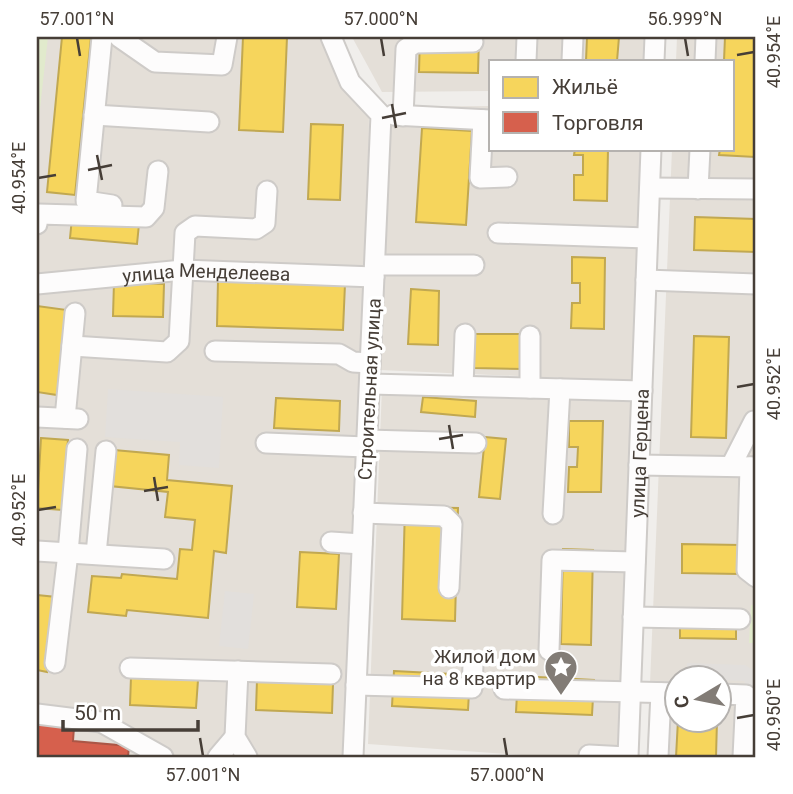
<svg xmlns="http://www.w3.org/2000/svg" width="793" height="794" viewBox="0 0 793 794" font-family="Roboto,sans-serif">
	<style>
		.residential { fill: #e4dfd8; fill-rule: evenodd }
		.green { fill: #e1eacc }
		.parking { fill: #e2dfdc }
		.homes { fill: #f6d55c; stroke: #c1a851; stroke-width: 2 }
		.shops { fill: #d6604d; stroke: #ab5646; stroke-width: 2 }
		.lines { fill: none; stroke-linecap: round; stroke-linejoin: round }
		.minor-casing { stroke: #cecbc8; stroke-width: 23 }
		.minor { stroke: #fdfcfc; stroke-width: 19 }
		.ticks { fill: none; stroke: #463e37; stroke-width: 2.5 }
		.labels { text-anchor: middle; stroke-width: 7; stroke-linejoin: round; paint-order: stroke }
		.street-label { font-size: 19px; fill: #463e37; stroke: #fff }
		.poi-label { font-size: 19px; fill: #463e37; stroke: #fff; text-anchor: end }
		.neatline { fill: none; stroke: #463e37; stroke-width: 2.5 }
		.ticks-label { font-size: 18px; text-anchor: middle; fill: #463e37 }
	</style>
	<rect width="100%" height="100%" fill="#f0eeeb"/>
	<path class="residential" d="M 37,37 L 330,37 L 369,105 L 367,440 L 354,757 L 37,757 Z
		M 352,37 L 644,37 L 644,61 L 490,61 L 490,91 L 382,92 Z
		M 677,37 L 756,37 L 756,757 L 647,757 L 672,149 L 732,149 L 732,61 L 676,61 ZM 678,678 L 720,678 L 720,720 L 678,720 Z
		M 490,106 L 490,149 L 642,149 L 632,381 L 380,370 L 383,107 Z
		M 382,387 L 631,397 L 622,757 L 549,757 L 368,744 Z"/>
	<path class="green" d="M 37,37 L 48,37 L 37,135 Z
		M 751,605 L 756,606 L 756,643 L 749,643 Z"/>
	<path class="parking" d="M 108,389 L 223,397 L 219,468 L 179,465 L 180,442 L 105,437 Z
		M 225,591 L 254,594 L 248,649 L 219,646 Z
		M 687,663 L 745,665 L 756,672 L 756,757 L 745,757 L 749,691 L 744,681 L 720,680 L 720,678 L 687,678 Z"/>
	<path class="homes" d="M 62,37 L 91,37 L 75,195 L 47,192 Z
		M 243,37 L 287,37 L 283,132 L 239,130 Z
		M 420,37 L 479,37 L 478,73 L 419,72 Z
		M 587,37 L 619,37 L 617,61 L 586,61 Z
		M 725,37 L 756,37 L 755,157 L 719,155 L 720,149 L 732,149 L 732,61 L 724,61 Z
		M 311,124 L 343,125 L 340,200 L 308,199 Z
		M 422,128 L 472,131 L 466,225 L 416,222 Z
		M 575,149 L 608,149 L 607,201 L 574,200 L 574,175 L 583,175 L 583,155 L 574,155 Z
		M 73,208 L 140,214 L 137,244 L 70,238 Z
		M 695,217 L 756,219 L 756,252 L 694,250 Z
		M 572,257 L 605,258 L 604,329 L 571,328 L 572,303 L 580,303 L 580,283 L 572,283 Z
		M 218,280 L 345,284 L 343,330 L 217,326 Z
		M 114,282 L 164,284 L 163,317 L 113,316 Z
		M 411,289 L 439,291 L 438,345 L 408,344 Z
		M 37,306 L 67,310 L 57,395 L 37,392 Z
		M 474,334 L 524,334 L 524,369 L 474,368 Z
		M 694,336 L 729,337 L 726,438 L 691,437 Z
		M 423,397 L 476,401 L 475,417 L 421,412 Z
		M 276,398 L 340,401 L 339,431 L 274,428 Z
		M 569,421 L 603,421 L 601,492 L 568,492 L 569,467 L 577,467 L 578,447 L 569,447 Z
		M 485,437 L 506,439 L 500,499 L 479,497 Z
		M 41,438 L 68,440 L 62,510 L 37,508 Z
		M 114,450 L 169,455 L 167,480 L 232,486 L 226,553 L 214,551 L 208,618 L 127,610 L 126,616 L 88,612 L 92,576 L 121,578 L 122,574 L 177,579 L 180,549 L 192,550 L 195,520 L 165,517 L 168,492 L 110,486 Z
		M 405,507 L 458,508 L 455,621 L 402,619 Z
		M 682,544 L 740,545 L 739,574 L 682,573 Z
		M 563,549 L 593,550 L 591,645 L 561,644 Z
		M 300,552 L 339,554 L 336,609 L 297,607 Z
		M 37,595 L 56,597 L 47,672 L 37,670 Z
		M 680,613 L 736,613 L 736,639 L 680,638 Z
		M 394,671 L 470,675 L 468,710 L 392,706 Z
		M 518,676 L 594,680 L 592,715 L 516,712 Z
		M 131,677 L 198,680 L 196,708 L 130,705 Z
		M 257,680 L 333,684 L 332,713 L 256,710 Z
		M 678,720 L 717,720 L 716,757 L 676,757 Z"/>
	<path class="shops" d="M 37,724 L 74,727 L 73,741 L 129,746 L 128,757 L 37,757 Z"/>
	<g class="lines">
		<defs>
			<g id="minor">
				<path d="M 102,37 L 86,201 L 112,205"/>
				<path d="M 119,37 L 155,62 L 222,65 L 227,37"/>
				<path d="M 331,37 L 350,82 L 381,115 L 353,757"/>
				<path d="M 526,61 L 527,37"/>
				<path d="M 572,61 L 573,37"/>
				<path d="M 654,61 L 655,37"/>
				<path d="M 705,61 L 706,37"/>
				<path d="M 94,115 L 209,122"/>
				<path d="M 393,115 L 490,120"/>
				<path d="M 403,116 L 406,49 L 415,43 L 473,42"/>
				<path d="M 483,120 L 480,178 L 507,177"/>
				<path d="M 650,188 L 756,189"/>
				<path d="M 698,189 L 700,149"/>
				<path d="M 37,224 L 38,214 L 146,217 L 154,208 L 158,171"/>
				<path d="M 498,233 L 647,238"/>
				<path d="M 375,265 L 474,265"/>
				<path d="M 646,280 L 756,284"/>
				<path id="s1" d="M 37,284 L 183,270 L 374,277"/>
				<path d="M 72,346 L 167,352 L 179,341 L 185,233 L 195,226 L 256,229 L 265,223 L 267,191"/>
				<path d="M 215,351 L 339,354 L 353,362 L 370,363"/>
				<path d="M 370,384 L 642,391"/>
				<path d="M 463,386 L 465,334"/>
				<path d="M 530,388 L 530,336"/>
				<path d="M 37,417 L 78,419"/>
				<path d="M 65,418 L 75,313"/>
				<path d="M 367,440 L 476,443"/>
				<path d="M 266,443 L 366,447"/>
				<path d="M 639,465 L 756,467"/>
				<path d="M 731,466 L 754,421 L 756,421"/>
				<path d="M 750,467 L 747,570 L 756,577"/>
				<path d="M 363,513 L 444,516 L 452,524 L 449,588"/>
				<path d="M 553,514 L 560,389"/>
				<path d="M 331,542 L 362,544"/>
				<path d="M 37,551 L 164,559"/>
				<path d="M 96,554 L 106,451"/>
				<path d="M 633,617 L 740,619"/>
				<path d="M 549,650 L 552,560 L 635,562"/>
				<path d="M 55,663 L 68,553 L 77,449"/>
				<path d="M 130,668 L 331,674"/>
				<path d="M 238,671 L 235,737 L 247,757"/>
				<path d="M 356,685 L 472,688 L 473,665"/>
				<path d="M 504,689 L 678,693"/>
				<path d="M 720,694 L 746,695 L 743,757"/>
				<path d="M 37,714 L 101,722 L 163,757"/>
				<path d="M 589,755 L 627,757"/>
				<path d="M 218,757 L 235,737"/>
				<path id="s2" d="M 628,757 L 651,149"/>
				<path d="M 658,757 L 661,693"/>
			</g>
		</defs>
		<use href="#minor" class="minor-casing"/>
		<use href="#minor" class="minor"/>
	</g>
	<path class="ticks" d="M 77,38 L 80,56M 381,38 L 384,56M 685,38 L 688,56M 737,55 L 754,52M 392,104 L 396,128M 382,118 L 406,113M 97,155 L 102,180M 88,170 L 112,165M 38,178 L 56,175M 737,387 L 754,384M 449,425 L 453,449M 439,439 L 463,435M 154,477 L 158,501M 144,491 L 168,487M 38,510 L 56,507M 737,718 L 754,715M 200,738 L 203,756M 504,738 L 507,756"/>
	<defs>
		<symbol id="sight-pin" viewBox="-11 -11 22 30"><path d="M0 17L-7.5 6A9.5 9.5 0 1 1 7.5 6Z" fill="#827c76" stroke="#fff"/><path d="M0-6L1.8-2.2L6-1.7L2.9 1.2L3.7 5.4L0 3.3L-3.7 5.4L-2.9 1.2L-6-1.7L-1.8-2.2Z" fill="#fff"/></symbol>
	</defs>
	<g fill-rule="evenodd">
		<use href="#sight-pin" x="542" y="648" width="38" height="52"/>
	</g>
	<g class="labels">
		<g class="street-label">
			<text dy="7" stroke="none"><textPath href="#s1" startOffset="170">улица Менделеева</textPath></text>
			<text transform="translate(369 389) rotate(-87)" y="7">Строительная улица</text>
			<text dy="7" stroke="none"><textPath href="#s2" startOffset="304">улица Герцена</textPath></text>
		</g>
		<g class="poi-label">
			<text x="536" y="663">Жилой дом<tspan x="536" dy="22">на 8 квартир</tspan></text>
		</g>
	</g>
	<rect width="793" height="794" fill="none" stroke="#ffffff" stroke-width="77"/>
	<rect x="489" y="60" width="245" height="91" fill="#ffffff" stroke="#b5b2af" stroke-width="2"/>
	<rect x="503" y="77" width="35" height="21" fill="#f6d55c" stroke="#b5b2af" stroke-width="2"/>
	<text x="552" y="94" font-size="21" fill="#463e37">Жильё</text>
	<rect x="503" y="112" width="35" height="21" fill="#d6604d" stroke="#b5b2af" stroke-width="2"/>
	<text x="552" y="130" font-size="21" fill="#463e37">Торговля</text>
	<g transform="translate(698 699) rotate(260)"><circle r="33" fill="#ffffff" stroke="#b5b2af" stroke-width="2"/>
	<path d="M0-5L12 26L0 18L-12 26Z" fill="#827c76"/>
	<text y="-10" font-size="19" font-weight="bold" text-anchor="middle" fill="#463e37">С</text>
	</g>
	<path d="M63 720v10h135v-10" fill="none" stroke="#463e37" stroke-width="3.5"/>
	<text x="74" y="720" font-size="21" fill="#463e37" stroke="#ffffff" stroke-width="5" paint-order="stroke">50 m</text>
	<rect x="38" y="38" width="716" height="718" class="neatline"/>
	<g class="ticks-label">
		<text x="77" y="25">57.001°N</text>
		<text x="381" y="25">57.000°N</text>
		<text x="685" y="25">56.999°N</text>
		<text transform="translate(774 52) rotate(-90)" y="6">40.954°E</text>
		<text transform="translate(19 178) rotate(-90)" y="6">40.954°E</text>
		<text transform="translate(774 384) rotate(-90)" y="6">40.952°E</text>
		<text transform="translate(19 510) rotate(-90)" y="6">40.952°E</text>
		<text transform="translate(774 715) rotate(-90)" y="6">40.950°E</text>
		<text x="203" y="781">57.001°N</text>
		<text x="507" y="781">57.000°N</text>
	</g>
</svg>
